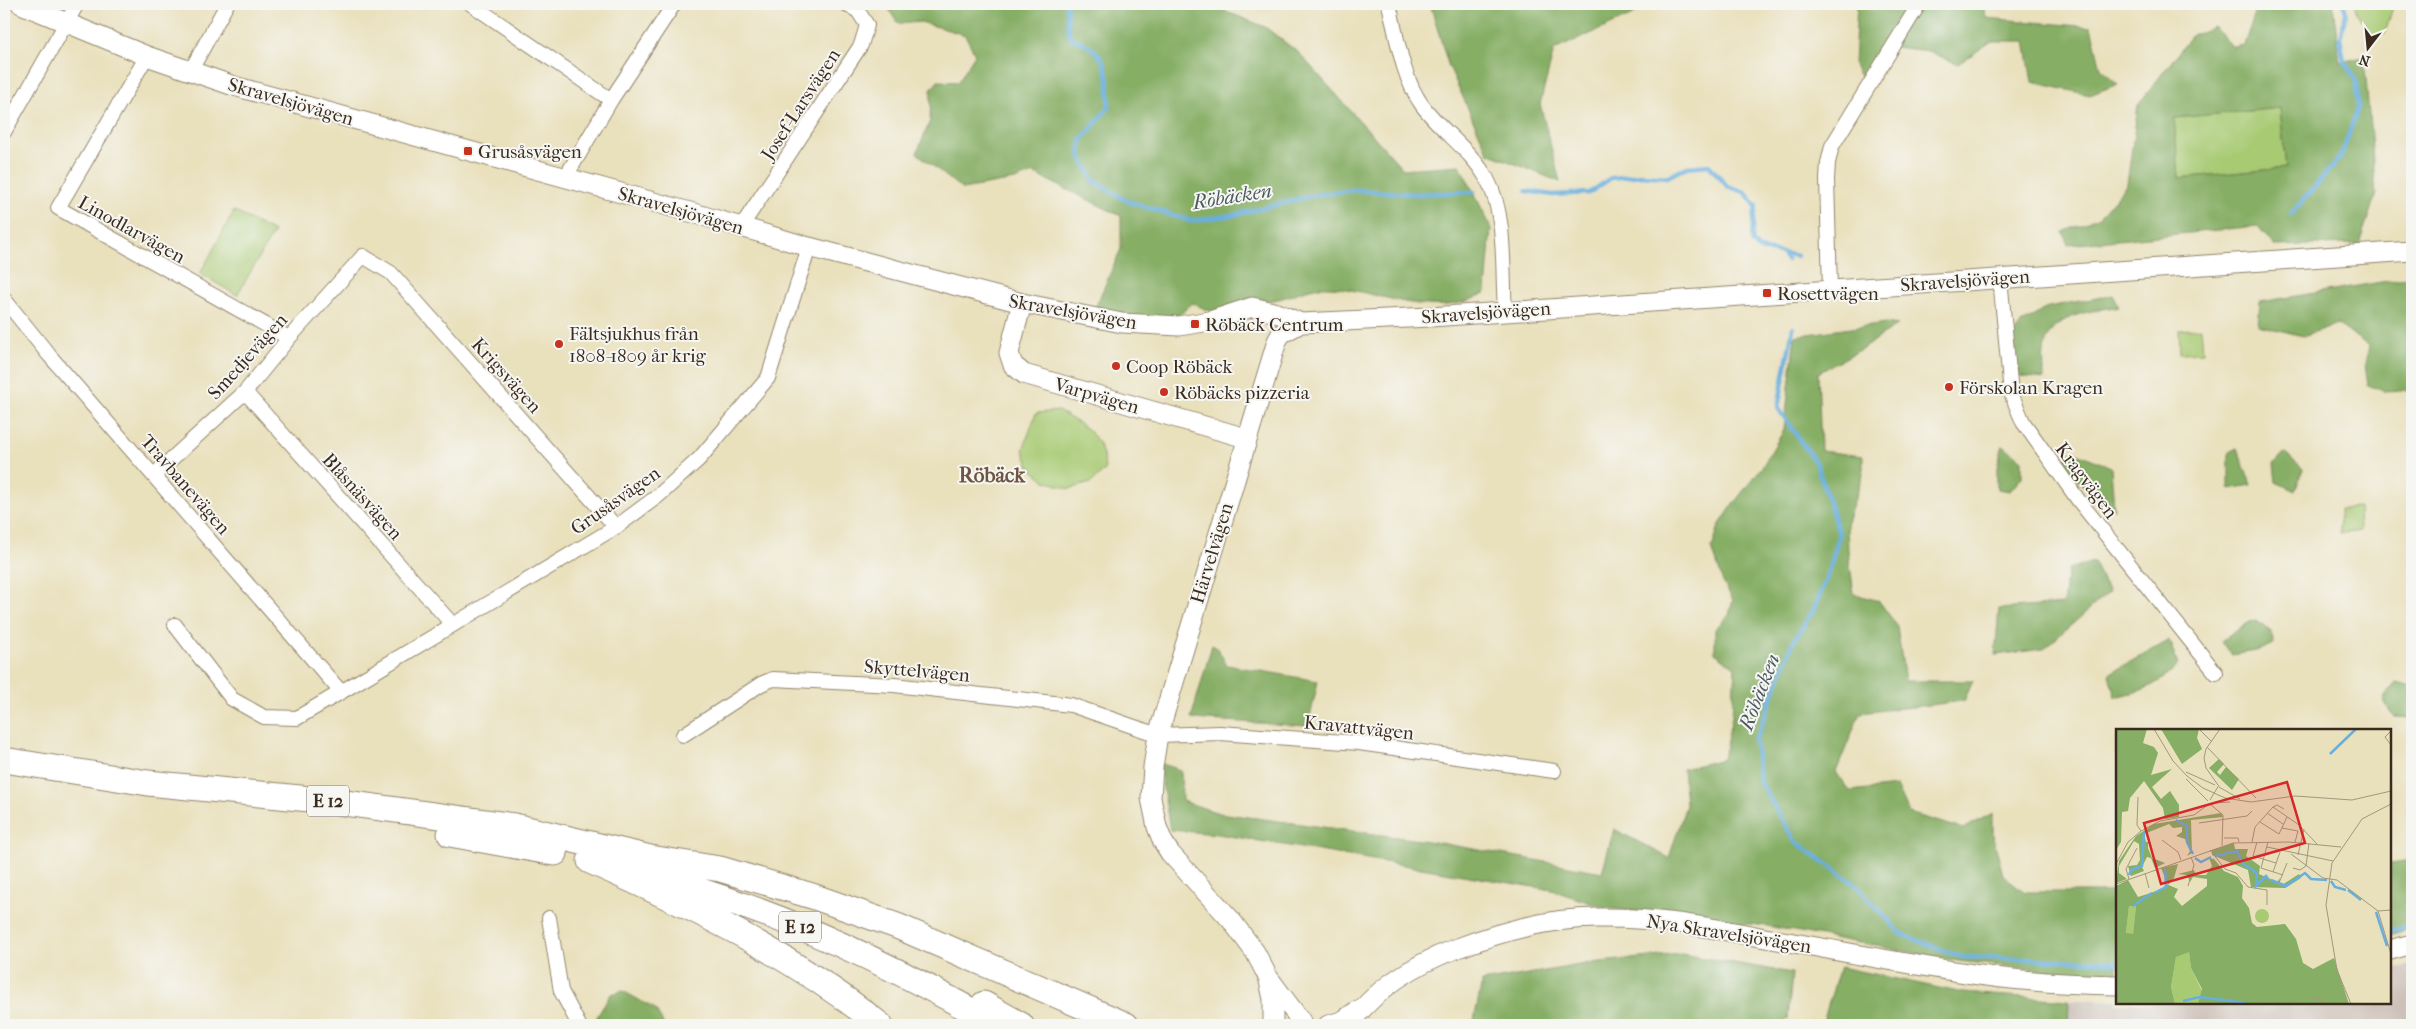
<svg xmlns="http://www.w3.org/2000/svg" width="2416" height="1029" viewBox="0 0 2416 1029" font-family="'IM FELL French Canon',serif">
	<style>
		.industrial { fill: #cec1ba }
		.green { fill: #a8ca73; stroke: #727a48 }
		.forest { fill: #86ae65; stroke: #606c42; fill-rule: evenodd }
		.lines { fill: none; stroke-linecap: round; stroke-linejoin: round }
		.stream { stroke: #68afde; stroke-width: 4.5 }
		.street-casing { stroke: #92856d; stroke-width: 16 }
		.secondary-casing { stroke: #92856d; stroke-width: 21 }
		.highway-casing { stroke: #92856d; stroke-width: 27 }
		.street { stroke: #fff; stroke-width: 14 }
		.secondary { stroke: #fff; stroke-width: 19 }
		.highway { stroke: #fff; stroke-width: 25 }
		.poi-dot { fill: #c8321e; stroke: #f6f6f2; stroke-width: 2 }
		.labels { text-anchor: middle; stroke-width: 4; stroke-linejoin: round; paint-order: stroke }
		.shield { fill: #f6f6f2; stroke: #73675e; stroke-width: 1 }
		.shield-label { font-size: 18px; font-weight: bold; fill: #3b2a1e }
		.street-label { font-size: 19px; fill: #3b2a1e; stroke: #f6f6f2 }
		.poi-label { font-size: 19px; fill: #3b2a1e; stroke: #f6f6f2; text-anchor: start }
		.water-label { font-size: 20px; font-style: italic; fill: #4b5961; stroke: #f6f6f2 }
		.quarter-label { font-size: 21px; font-weight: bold; fill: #715543; stroke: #f6f6f2 }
		.inset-river { fill: none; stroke: #68afde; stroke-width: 2.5 }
		.inset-road { fill: none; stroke: #a3977d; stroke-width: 1 }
		.view { fill: #d62828; fill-opacity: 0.15; stroke: #d62828; stroke-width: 2.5 }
		.inset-edge { fill: none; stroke: #3b2a1e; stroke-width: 2.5 }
	</style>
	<rect width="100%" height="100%" fill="#f6f6f2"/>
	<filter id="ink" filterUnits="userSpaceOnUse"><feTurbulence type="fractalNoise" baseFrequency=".02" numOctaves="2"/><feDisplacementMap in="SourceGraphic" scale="10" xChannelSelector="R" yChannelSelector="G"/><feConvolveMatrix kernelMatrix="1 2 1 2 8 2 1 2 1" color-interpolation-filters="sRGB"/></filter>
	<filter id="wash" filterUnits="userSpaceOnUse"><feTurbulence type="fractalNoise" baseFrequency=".0096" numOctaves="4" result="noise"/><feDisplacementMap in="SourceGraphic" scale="20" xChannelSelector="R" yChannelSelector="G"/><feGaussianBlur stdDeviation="1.12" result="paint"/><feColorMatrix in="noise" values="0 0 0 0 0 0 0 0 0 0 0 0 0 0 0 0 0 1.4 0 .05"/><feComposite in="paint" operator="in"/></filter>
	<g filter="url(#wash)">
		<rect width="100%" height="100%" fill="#e9e0bc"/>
		<path class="industrial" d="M 2412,966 L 2412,1025 L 2068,1025 L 2069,1000 L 2117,1000 L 2117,1003 L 2390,1003 L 2390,970 Z"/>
		<path class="green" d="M 2355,4 L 2394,4 L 2385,33 L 2371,35 L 2356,12 Z
			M 2280,108 L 2286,168 L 2179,178 L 2174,118 Z
			M 234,211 L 274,232 L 237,295 L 200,274 Z
			M 2201,328 L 2203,352 L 2180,353 L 2179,330 Z
			M 1058,411 C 1086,427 1103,435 1105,470 L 1091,483 L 1069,489 L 1046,481 L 1031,469 L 1023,450 L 1036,413 Z
			M 2359,508 L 2360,532 L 2340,533 L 2339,509 Z"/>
		<path class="forest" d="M 889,4 L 1207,4 L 1265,27 L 1299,53 L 1403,169 L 1460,165 L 1491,227 L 1486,292 C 1438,323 1380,291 1330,287 C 1310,285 1292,297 1274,300 C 1267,302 1259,298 1251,299 C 1238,301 1224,308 1212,312 L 1192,303 L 1176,318 L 1126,318 L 1095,308 L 1121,249 L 1121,216 L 1033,173 L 1015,180 L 962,189 L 917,153 L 930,121 L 931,90 L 938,81 L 958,82 L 975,54 L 965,35 L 921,22 L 898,24 L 888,8 Z
			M 1430,4 L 1644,4 L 1635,14 L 1554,50 L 1540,104 L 1560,182 L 1488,153 L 1448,64 Z
			M 1857,4 L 1984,4 L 1986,18 L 2091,27 L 2101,69 L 2118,84 L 2090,95 L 2032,82 L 2025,41 L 1992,41 L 1958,64 L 1928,51 L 1887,46 L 1863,82 L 1854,65 Z
			M 2258,4 L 2333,4 L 2340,62 L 2364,57 L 2376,194 L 2359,244 L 2274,246 L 2258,226 L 2068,245 L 2063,232 L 2099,217 L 2127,184 L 2138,105 L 2192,35 L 2214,27 L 2233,47 L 2244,45 ZM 2280,108 L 2286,168 L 2179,178 L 2174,118 Z
			M 2412,277 L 2412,396 L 2406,390 L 2383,391 L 2368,385 L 2365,364 L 2369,346 L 2337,324 L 2303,336 L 2258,325 L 2260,302 Z
			M 2113,295 L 2119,306 C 2090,312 2047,314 2044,351 C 2043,360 2044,370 2044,379 L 2013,375 L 2012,339 L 2021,324 L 2048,307 Z
			M 1886,323 L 1898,325 L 1865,347 L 1818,373 L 1821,451 L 1863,456 L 1863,475 L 1847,522 L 1848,551 L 1854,594 L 1879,601 L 1897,626 L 1905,681 L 1973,681 L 1964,701 L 1860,713 L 1836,772 L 1849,791 L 1897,786 L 1909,813 L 1963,829 L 1993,813 L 1993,835 L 2003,875 L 2025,892 L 2117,892 L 2117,972 L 2076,974 L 1958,961 L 1767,926 L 1605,908 L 1552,890 L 1218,834 L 1170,830 L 1159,763 L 1181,770 L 1182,801 L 1219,813 L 1434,842 L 1602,872 L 1614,829 L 1669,858 L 1686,805 L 1683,769 L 1723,759 L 1732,717 L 1735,667 L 1715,653 L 1715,629 L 1729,615 L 1733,600 L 1723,582 L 1712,548 L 1719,526 L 1734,503 L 1762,467 L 1784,430 L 1795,336 Z
			M 2003,445 L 2022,460 L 2022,477 L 2010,491 L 1997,489 L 1997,467 Z
			M 2237,448 L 2251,485 L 2229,489 L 2229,452 Z
			M 2072,451 L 2111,467 L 2114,509 L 2102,507 L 2063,463 Z
			M 2284,453 L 2303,469 L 2295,491 L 2276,482 L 2274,464 Z
			M 2093,562 L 2109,592 L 2044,649 L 1995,655 L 1999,609 L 2063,604 L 2068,569 Z
			M 2254,620 L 2271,631 L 2274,644 L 2256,651 L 2232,655 L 2221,642 L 2235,630 Z
			M 2169,640 L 2178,665 C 2158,686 2143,691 2115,697 L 2109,674 Z
			M 1212,645 L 1217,648 L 1227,665 L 1318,681 L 1308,726 L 1191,719 Z
			M 2397,683 L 2412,687 L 2412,718 L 2393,717 L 2383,699 Z
			M 2412,861 L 2412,928 L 2390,935 L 2390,864 Z
			M 1681,954 L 1792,973 L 1788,1019 L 1782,1025 L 1473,1025 L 1482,982 L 1591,963 Z
			M 1840,967 L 1963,993 L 2069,1000 L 2068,1025 L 1822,1025 Z
			M 623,991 L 655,1009 L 664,1025 L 592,1025 L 611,994 Z"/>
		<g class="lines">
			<path class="stream" d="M 1066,4 C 1069,17 1065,26 1071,38 C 1108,49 1109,72 1109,107 L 1081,141 L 1080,155 L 1094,181 L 1127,201 L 1191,221 L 1234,215 L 1315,195 L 1354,190 L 1415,194 L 1474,192
				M 1526,191 L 1553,195 L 1589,193 L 1611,178 L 1641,175 L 1667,177 L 1687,167 L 1709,165 L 1727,186 L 1745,192 L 1756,206 L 1752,233 L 1753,243 L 1759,249 L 1782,253 L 1787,260
				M 2291,214 L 2341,156 L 2358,108 L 2356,81 L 2344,61 L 2340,38 L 2346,13 L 2344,4
				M 1782,253 L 1797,256
				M 1793,328 L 1778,408 L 1817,465 L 1839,534 L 1829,572 L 1814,609 L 1794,640 L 1755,741 L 1760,782 L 1795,841 L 1856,885 L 1901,934 L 1961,957 L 2117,962
				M 2390,931 L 2412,925"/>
		</g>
	</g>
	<g filter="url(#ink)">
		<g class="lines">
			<defs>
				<path id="street" d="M 471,4 L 611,100
					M 1389,4 C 1397,37 1402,77 1422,105 C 1442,132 1471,150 1487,179 C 1507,215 1502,272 1505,311
					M 147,56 L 58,208 L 289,338
					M 190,72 L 227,4
					M 4,132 L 77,4
					M 565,178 L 611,100 L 674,4
					M 741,227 L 861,45 L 867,25 L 858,11 L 846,4
					M 2000,278 L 2011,393 L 2023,422 L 2079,501 L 2216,673
					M 1830,289 L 1827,179 L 1828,163 L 1832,146 L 1919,4
					M 4,299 L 49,355 L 341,692
					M 245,392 L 453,625
					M 154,475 L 245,392 L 289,338 L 363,256 L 391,273 L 616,527
					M 175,625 L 232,699 L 264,717 L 297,718 L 341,692 L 616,527 L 658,496 L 699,459 L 768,378 L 809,247
					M 683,735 L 761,684 L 773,679 L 894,685 L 1071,705 L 1158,735 L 1220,733 L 1359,743 L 1554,771
					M 549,918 L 561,991 L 579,1025"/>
				<path id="secondary" d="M 21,4 L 147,56 L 234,86 L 697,214 L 809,247 L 1022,303 L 1122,323 L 1179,326 L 1210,321 L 1252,307 L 1277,313 L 1301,323 L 1430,317 L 2412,251
					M 1022,303 L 1009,353 L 1013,365 L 1024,374 L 1246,438
					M 1301,323 L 1281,334 L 1277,341 L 1158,735 L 1153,767 L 1151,798 L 1157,827 L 1163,842 L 1170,853 L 1231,920 L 1255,952 L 1268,977 L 1301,1021
					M 2390,950 L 2412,944
					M 1269,981 L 1273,999 L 1273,1025
					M 1328,1025 L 1342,1021 L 1358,1010
					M 1349,1025 C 1376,988 1413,965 1455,949 C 1499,932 1550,918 1597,918 C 1654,917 1709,927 1765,938 C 1830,949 1895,962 1960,972 C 2012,981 2065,984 2117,985"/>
				<path id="highway" d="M 4,760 L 148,783 L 330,801 L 514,826 L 650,858 L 720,869 L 812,896 L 897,926 L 1126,1025
					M 450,834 L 555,853
					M 590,861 C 693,907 792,955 880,1025
					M 619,868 C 752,900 878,956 996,1025
					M 984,1004 L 1021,1025"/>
			</defs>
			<use href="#street" class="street-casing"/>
			<use href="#secondary" class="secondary-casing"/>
			<use href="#highway" class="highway-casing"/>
			<use href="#street" class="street"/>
			<use href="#secondary" class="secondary"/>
			<use href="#highway" class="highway"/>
		</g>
	</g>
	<g class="poi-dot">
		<rect x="463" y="146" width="10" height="10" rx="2.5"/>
		<rect x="1762" y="288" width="10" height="10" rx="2.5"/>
		<rect x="1190" y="319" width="10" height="10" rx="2.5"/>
		<circle cx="559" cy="344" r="5"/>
		<circle cx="1116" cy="366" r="5"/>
		<circle cx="1949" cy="387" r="5"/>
		<circle cx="1164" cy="392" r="5"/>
	</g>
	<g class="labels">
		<g class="shield">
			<rect x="307" y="785.5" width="42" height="31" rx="4"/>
			<rect x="779" y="911.5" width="42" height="31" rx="4"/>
		</g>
		<g class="shield-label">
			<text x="328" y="807">E 12</text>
			<text x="800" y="933">E 12</text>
		</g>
		<g class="street-label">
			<text transform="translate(291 101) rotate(16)" y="7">Skravelsjövägen</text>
			<text transform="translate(800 104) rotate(-57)" y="7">Josef-Larsvägen</text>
			<text transform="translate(681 210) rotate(16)" y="7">Skravelsjövägen</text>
			<text transform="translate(132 229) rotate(29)" y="7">Linodlarvägen</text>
			<text transform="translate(1965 280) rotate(-4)" y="7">Skravelsjövägen</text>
			<text transform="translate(1073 311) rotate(10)" y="7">Skravelsjövägen</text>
			<text transform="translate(1486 312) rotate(-4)" y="7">Skravelsjövägen</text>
			<text transform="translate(247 356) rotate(-48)" y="7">Smedjevägen</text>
			<text transform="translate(507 375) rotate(48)" y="7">Krigsvägen</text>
			<text transform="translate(1097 395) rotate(16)" y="7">Varpvägen</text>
			<text transform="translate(2087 480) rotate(53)" y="7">Kragvägen</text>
			<text transform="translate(186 484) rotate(49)" y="7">Travbanevägen</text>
			<text transform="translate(363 496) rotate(48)" y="7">Blåsnäsvägen</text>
			<text transform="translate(615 500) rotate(-35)" y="7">Grusåsvägen</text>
			<text transform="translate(1211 553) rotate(-73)" y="7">Härvelvägen</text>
			<text transform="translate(917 670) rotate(5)" y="7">Skyttelvägen</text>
			<text transform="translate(1359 727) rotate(6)" y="7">Kravattvägen</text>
			<text transform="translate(1729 933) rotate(9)" y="7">Nya Skravelsjövägen</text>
		</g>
		<g class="poi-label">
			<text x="478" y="158">Grusåsvägen</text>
			<text x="1777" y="300">Rosettvägen</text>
			<text x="1205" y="331">Röbäck Centrum</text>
			<text x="569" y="340">Fältsjukhus från<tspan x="569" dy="22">1808-1809 år krig</tspan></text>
			<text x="1126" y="373">Coop Röbäck</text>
			<text x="1959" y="394">Förskolan Kragen</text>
			<text x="1174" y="399">Röbäcks pizzeria</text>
		</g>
		<g class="water-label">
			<text transform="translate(1232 196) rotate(-9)" y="7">Röbäcken</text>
			<text transform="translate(1759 692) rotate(-69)" y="7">Röbäcken</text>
		</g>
		<g class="quarter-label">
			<text x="992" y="482">Röbäck</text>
		</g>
	</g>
	<g transform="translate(2116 729)">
		<rect width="275" height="275" fill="#e9e0bc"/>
		<path d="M 13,176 L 20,177 L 17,206 L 10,205 ZM139 187a7 7 0 1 1 14 0a7 7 0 1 1-14 0ZM 73,223 L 75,239 L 87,264 L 82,275 L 59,275 L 55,258 L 60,228 L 62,224 Z" fill="#a8ca73"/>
		<path d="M 0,0 L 31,0 L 27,14 L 38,18 L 42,24 L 35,46 L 56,40 L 36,58 L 45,70 L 54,62 L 63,76 L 63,88 L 49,90 L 47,79 L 28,52 L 14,69 L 12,82 L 6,83 L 5,113 L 0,121 ZM 45,0 L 83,0 L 81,9 L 86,20 L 66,35 ZM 103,30 L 108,35 L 101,43 L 104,46 L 110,38 L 123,50 L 116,61 L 93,39 ZM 105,84 L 107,88 L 75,91 L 76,124 L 71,127 L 74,122 L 69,110 L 60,107 L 66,103 L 66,98 L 57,99 L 53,95 L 28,105 L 30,113 L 35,113 L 32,114 L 32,119 L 36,129 L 49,134 L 39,139 L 35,129 L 31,128 L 26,138 L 28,142 L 15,147 L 12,137 L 21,136 L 24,131 L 23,115 L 18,112 L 3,137 L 3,144 L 11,150 L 0,154 L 3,132 L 20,107 L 38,95 ZM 118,114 L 119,120 L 132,120 L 130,127 L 144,137 L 143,145 L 161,153 L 164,149 L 163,154 L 166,156 L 183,145 L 185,149 L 169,159 L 135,158 L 132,141 L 96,126 L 96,121 ZM 93,129 L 98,130 L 108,142 L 122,148 L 127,157 L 126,169 L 133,179 L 136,194 L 141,198 L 169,195 L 180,210 L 187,234 L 197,240 L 218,229 L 233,275 L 82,275 L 86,260 L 75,239 L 73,223 L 60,228 L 55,258 L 59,275 L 0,275 L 0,157 L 12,151 L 22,168 L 47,160 L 50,155 L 62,160 L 58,168 L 66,177 L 91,157 L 91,150 L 77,148 L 74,153 L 71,146 L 62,145 L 78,141 L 80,146 L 90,146 L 96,137 ZM 13,177 L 20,177 L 17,205 L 10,204 ZM 62,135 L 58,149 L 52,156 L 45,139 Z" fill="#86ae65" fill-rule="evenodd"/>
		<path class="inset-river" d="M 214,25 L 240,0M 60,91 L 71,97 L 71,113 L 77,125M 99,127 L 121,122 L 127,135 L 141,144 L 140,157 L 150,147 L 153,151M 79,129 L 85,133 L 95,128M 13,146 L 15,141 L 26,137 L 28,103M 155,151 L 170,157 L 189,144 L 195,150 L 211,151M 215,152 L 219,158 L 230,161M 232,161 L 245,171M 38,164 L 50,158 L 49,140M 17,177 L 36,164M 260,183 L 271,217M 67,272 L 84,268 L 129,274"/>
		<path class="inset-road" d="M 38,0 L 57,32 L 71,47 L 87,59 L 109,69 L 135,73 L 179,67 L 236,71 L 275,62M 83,0 L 95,12M 275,2 L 269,8 L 275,16M 91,18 L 140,69M 70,43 L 99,56M 70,50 L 92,72M 102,56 L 90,39 L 88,29 L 90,20 L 104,0M 103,58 L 124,70M 22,68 L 21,96 L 25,102M 94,71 L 103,56M 96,74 L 114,73M 94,75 L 107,86 L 106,117M 157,78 L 183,96 L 201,115M 151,84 L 167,95M 144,93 L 163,105 L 171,88M 83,94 L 131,87 L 136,82M 166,99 L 182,102 L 179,113M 108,109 L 122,109 L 123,113M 46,111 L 62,123 L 65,131M 136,113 L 139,98 L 157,78 L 161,76 L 168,80M 141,113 L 137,127 L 160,134M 152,113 L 145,139 L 167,146M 151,118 L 217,132M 94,121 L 109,140 L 120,144 L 132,158 L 151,161 L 151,176M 175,125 L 207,149 L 221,151 L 262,182 L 275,181M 182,126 L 188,100M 0,135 L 12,113 L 25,102 L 44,92 L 78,86 L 93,75M 177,139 L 184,141 L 190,137 L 193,114M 157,143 L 164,123M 29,144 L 33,159M 13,150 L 10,140 L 21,119M 163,154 L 171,134M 0,155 L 117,114 L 173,113 L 225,118M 72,157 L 78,136 L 75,128M 262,182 L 275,225M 193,269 L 206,270 L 209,275M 235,275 L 221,241 L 210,176 L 216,134 L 246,90 L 275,75"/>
		<path class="view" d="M 171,53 L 189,114 L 45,155 L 28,94 Z"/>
		<rect width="275" height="275" class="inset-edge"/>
	</g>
	<rect width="2416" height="1029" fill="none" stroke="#f6f6f2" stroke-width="20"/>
	<g transform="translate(2368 48) rotate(196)" stroke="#f6f6f2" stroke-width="4" paint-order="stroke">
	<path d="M0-4L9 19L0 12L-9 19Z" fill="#3b2a1e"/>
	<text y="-8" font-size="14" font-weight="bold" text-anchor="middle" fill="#3b2a1e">N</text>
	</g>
</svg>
